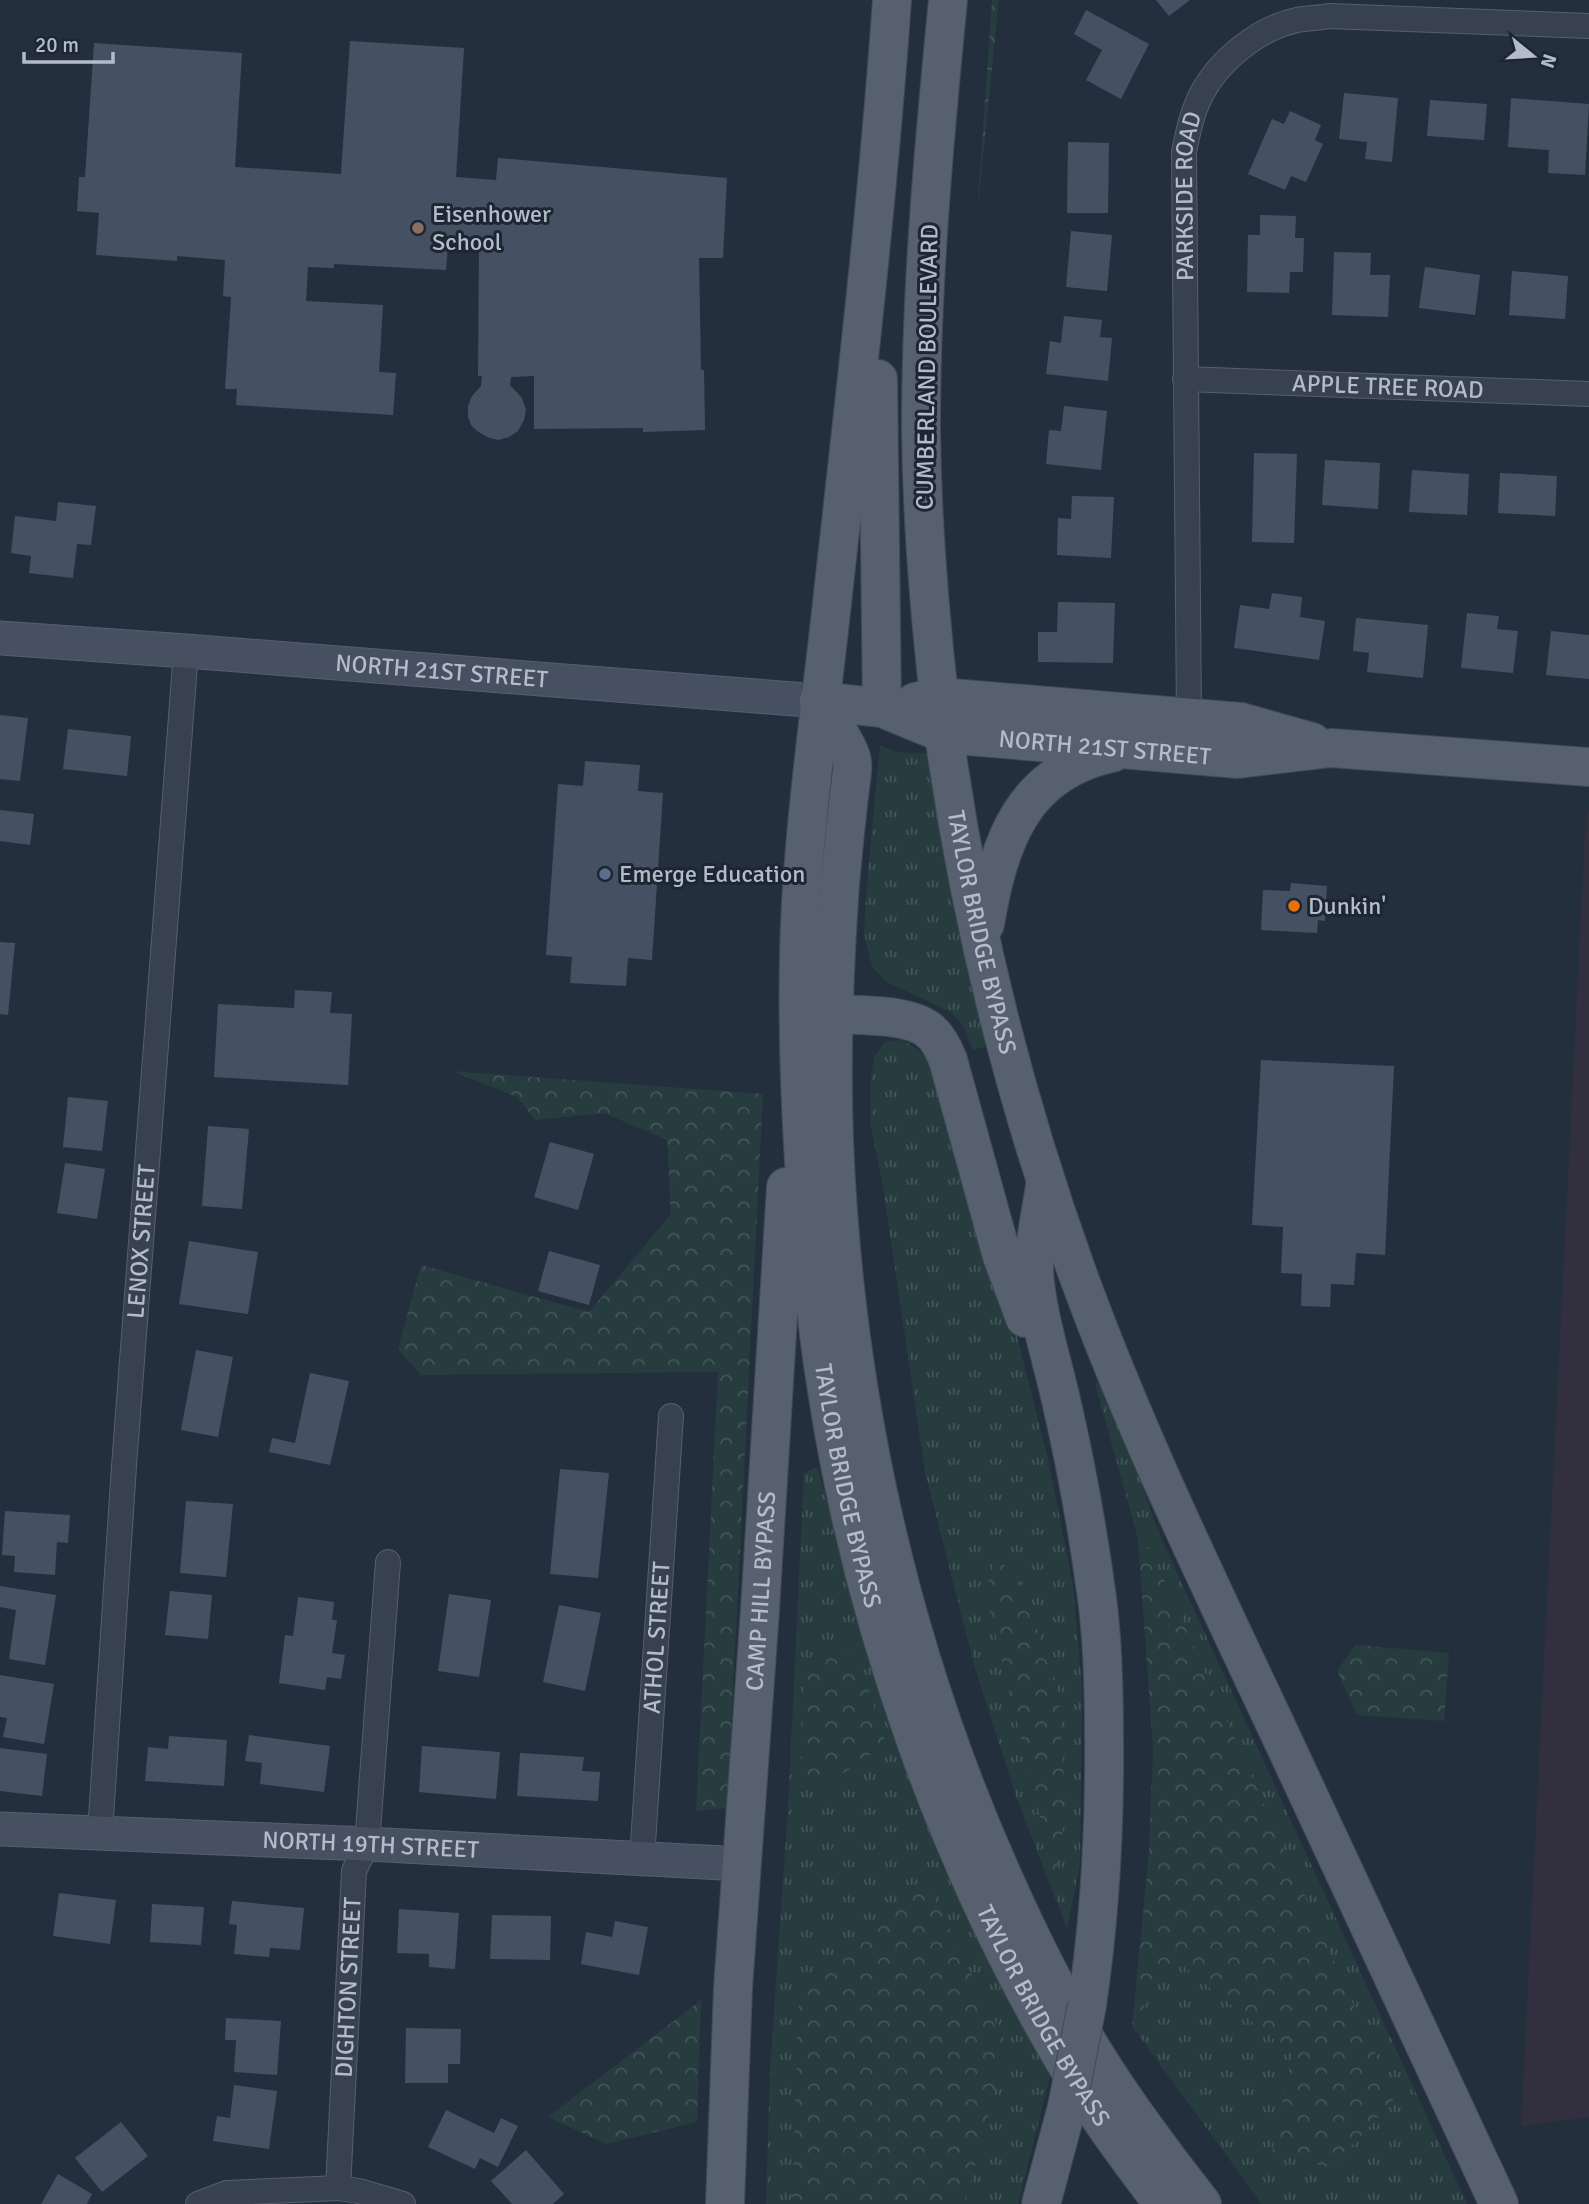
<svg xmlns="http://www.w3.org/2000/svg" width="1589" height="2204" viewBox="0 0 1589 2204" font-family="Signika,sans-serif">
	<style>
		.medical { fill: #32303f }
		.grass { fill: url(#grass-tufts) }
		.forest { fill: url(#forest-crowns) }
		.building { fill: #455162 }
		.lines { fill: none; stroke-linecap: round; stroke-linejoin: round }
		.street-casing { stroke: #565f6c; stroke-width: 26 }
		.secondary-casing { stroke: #565f6c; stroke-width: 35 }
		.primary-casing { stroke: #414a57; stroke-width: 40 }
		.street { stroke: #38414e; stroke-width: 24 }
		.secondary { stroke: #465061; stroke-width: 33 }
		.primary { stroke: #56606e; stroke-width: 38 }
		.primary-bridge-casing { stroke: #414a57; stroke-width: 40; stroke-linecap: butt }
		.primary-bridge { stroke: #56606e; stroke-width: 38 }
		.education-dot { fill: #8d6e63; stroke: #1d2633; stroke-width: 2.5 }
		.service-dot { fill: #5c6f8a; stroke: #1d2633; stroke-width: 2.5 }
		.food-dot { fill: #e8710a; stroke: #1d2633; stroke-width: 2.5 }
		.labels { text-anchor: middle; stroke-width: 6; stroke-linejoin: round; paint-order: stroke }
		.street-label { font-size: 24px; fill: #b4bcc9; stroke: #1d2633 }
		.poi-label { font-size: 24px; fill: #b4bcc9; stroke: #1d2633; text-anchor: start }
	</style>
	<defs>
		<pattern id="grass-tufts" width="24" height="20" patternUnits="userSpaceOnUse" patternTransform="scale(1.75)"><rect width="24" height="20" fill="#263c3f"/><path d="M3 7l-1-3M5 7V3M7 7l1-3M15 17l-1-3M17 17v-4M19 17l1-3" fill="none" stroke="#435659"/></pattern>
		<pattern id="forest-crowns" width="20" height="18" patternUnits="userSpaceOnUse" patternTransform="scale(1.75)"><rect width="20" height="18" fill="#263c3f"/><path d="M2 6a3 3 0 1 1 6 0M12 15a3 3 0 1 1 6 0" fill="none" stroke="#435659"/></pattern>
	</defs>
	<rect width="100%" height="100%" fill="#242f3e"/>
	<path class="medical" d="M 1586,813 L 1589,813 L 1589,2117 L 1521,2126 Z"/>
	<path class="grass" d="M 880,745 C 898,755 916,753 935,753 L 992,1045 L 973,1050 L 963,1025 L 951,1012 L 885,981 L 872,966 L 864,933 L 866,894 Z
		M 900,1040 C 939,1055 924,1075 944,1102 L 1015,1329 L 1049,1463 L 1073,1585 L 1082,1687 L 1080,1864 L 1067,1929 L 1017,1799 L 975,1668 L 925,1472 L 883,1187 L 871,1128 L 870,1086 L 874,1057 L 885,1042 Z
		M 1107,1382 L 1157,1529 L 1467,2204 L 1262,2204 L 1132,2026 L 1174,1958 L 1292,2054 L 1273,2153 L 1332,2168 L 1152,1553 L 1138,1539 L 1095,1383 Z
		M 817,1467 L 904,1762 L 943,1868 L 1050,2076 L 1018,2204 L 965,2204 L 1007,2045 L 926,1885 L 799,1985 L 792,2204 L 766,2204 L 770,2069 L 788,1809 L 804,1473 Z"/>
	<path class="forest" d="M 992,0 L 999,0 L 977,216 Z
		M 452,1071 L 763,1094 L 727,1808 L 696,1811 L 718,1372 L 421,1375 L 398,1349 L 421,1265 L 589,1312 L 671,1214 L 667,1140 L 604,1113 L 535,1120 L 517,1097 Z
		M 1138,1539 L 1152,1553 L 1395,2098 L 1332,2168 L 1272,2153 L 1292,2054 L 1174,1958 L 1132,2026 L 1149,1852 L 1153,1748 Z
		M 996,1558 L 1019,1578 L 1058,1688 L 1066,1811 L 1055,1879 L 985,1592 Z
		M 1355,1645 L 1449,1653 L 1444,1721 L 1357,1715 L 1337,1671 Z
		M 855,1649 L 886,1744 L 823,1787 L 801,1776 L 804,1664 Z
		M 927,1884 L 1007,2045 L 965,2204 L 792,2204 L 799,1985 Z
		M 701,2000 L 697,2122 L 606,2144 L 548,2117 Z"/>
	<path class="building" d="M 1156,0 L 1190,0 L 1169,16 Z
		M 1086,10 L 1149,44 L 1121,99 L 1086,80 L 1102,50 L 1074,34 Z
		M 350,41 L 464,48 L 456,177 L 496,180 L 498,158 L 727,178 L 723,258 L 699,258 L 701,370 L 704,370 L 705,430 L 643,432 L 643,428 L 534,429 L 534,376 L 511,377 L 510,385 L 522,398 L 526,410 L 524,420 L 518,431 L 509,437 L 498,440 L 487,437 L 477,431 L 471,425 L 468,417 L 468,406 L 472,396 L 481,386 L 482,376 L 478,376 L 479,244 L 448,246 L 446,270 L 334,264 L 334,268 L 308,267 L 306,301 L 383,305 L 379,372 L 396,373 L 393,415 L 236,405 L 237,389 L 225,389 L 231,297 L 223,296 L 225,260 L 177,256 L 177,261 L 96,255 L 99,213 L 77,211 L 79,177 L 85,177 L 94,43 L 242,53 L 235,167 L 341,174 Z
		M 1344,93 L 1398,98 L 1392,162 L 1365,159 L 1367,142 L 1339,139 Z
		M 1511,98 L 1589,104 L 1585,175 L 1548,173 L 1549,150 L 1508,147 Z
		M 1430,100 L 1487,104 L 1484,140 L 1427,136 Z
		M 1290,111 L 1321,125 L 1315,140 L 1323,144 L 1306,182 L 1291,176 L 1285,190 L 1248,174 L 1272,119 L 1284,124 Z
		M 1068,142 L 1109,143 L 1108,213 L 1067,213 Z
		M 1260,215 L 1296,216 L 1295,238 L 1304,238 L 1303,272 L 1290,272 L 1289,293 L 1247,292 L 1248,235 L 1260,235 Z
		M 1071,231 L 1112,235 L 1107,291 L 1066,287 Z
		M 1334,252 L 1371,253 L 1370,275 L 1390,275 L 1388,317 L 1332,315 Z
		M 1425,267 L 1480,275 L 1475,315 L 1419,308 Z
		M 1512,271 L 1568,276 L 1565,319 L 1509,315 Z
		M 1064,316 L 1102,320 L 1100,337 L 1112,338 L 1108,381 L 1046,374 L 1050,341 L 1061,343 Z
		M 1064,406 L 1107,411 L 1101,470 L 1046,464 L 1049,430 L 1061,431 Z
		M 1254,453 L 1297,454 L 1294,543 L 1252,542 Z
		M 1325,460 L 1380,463 L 1378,509 L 1322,505 Z
		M 1412,470 L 1469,474 L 1467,515 L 1409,512 Z
		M 1500,473 L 1557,476 L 1555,516 L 1498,513 Z
		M 1072,496 L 1114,497 L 1111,558 L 1057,555 L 1058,518 L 1071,519 Z
		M 58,502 L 96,506 L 91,545 L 77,544 L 73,578 L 29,573 L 31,556 L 11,553 L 15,516 L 56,521 Z
		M 1272,593 L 1302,597 L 1300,617 L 1325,621 L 1319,660 L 1234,648 L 1240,605 L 1269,609 Z
		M 1058,602 L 1115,603 L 1113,663 L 1038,662 L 1038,632 L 1057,632 Z
		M 1467,613 L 1499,616 L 1497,629 L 1518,631 L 1513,673 L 1461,668 Z
		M 1356,618 L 1428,625 L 1423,678 L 1367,672 L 1369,653 L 1353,651 Z
		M 1551,631 L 1589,635 L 1589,679 L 1546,675 Z
		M 0,715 L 28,718 L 20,781 L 0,779 Z
		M 68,729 L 131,736 L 127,776 L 63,769 Z
		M 585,761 L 640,765 L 638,791 L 663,793 L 652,960 L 628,958 L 626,986 L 570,983 L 572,957 L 546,955 L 558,784 L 583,786 Z
		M 0,810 L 34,814 L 30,845 L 0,841 Z
		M 1291,883 L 1327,886 L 1325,921 L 1318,920 L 1317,933 L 1261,930 L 1263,890 L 1290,891 Z
		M 0,942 L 15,943 L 8,1015 L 0,1014 Z
		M 295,990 L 332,992 L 330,1013 L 352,1014 L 348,1085 L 214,1077 L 218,1004 L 294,1008 Z
		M 1261,1060 L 1394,1066 L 1385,1255 L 1356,1253 L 1354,1285 L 1331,1284 L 1330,1307 L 1301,1306 L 1302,1274 L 1281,1273 L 1283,1227 L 1252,1225 Z
		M 68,1097 L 108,1101 L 102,1151 L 63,1147 Z
		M 208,1126 L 249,1129 L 242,1209 L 202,1206 Z
		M 550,1142 L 594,1154 L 578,1210 L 534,1197 Z
		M 65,1163 L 105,1169 L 97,1219 L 57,1213 Z
		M 189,1241 L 258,1252 L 248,1314 L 179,1304 Z
		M 549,1251 L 600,1265 L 589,1305 L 538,1291 Z
		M 196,1350 L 233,1357 L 218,1437 L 181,1430 Z
		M 310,1373 L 349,1381 L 330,1465 L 269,1452 L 272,1438 L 295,1443 Z
		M 560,1469 L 609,1473 L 598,1578 L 550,1574 Z
		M 186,1501 L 233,1504 L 226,1577 L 180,1573 Z
		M 5,1511 L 70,1515 L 68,1543 L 57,1542 L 55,1575 L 14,1572 L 15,1556 L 2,1555 Z
		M 0,1586 L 56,1595 L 45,1665 L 9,1659 L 16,1610 L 0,1607 Z
		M 170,1591 L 212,1595 L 208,1639 L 165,1635 Z
		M 449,1594 L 491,1600 L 479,1677 L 438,1671 Z
		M 298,1597 L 334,1602 L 332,1620 L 337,1620 L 332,1653 L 345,1655 L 341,1679 L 327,1677 L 325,1690 L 279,1683 L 285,1635 L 293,1636 Z
		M 559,1605 L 601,1613 L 585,1691 L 543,1682 Z
		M 0,1675 L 54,1684 L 44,1744 L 3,1737 L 7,1718 L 0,1717 Z
		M 249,1735 L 330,1746 L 324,1792 L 260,1784 L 262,1763 L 245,1761 Z
		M 169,1736 L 227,1740 L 224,1786 L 145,1781 L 148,1747 L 168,1749 Z
		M 422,1746 L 500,1752 L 496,1799 L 419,1792 Z
		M 0,1748 L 47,1754 L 42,1796 L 0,1791 Z
		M 520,1753 L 584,1757 L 582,1771 L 600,1772 L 598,1801 L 517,1796 Z
		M 59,1893 L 116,1900 L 110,1944 L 53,1936 Z
		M 232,1901 L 304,1908 L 300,1950 L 270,1948 L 269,1957 L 234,1954 L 237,1925 L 229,1924 Z
		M 152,1904 L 204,1907 L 201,1945 L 150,1942 Z
		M 399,1909 L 459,1913 L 455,1969 L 429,1967 L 429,1954 L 397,1953 Z
		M 492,1915 L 551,1916 L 550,1960 L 490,1959 Z
		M 615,1921 L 648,1927 L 639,1975 L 581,1964 L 586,1932 L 612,1937 Z
		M 226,2018 L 281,2021 L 277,2075 L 234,2072 L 236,2040 L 225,2040 Z
		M 406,2028 L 461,2029 L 460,2064 L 448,2064 L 448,2083 L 405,2083 Z
		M 234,2085 L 277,2091 L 269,2149 L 213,2141 L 217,2116 L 230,2118 Z
		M 446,2110 L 494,2133 L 501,2118 L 518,2126 L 498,2167 L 480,2158 L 475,2169 L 428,2147 Z
		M 121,2122 L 148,2156 L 102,2192 L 75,2158 Z
		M 526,2150 L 564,2194 L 553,2204 L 512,2204 L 491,2181 Z
		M 58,2174 L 92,2194 L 87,2204 L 41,2204 Z"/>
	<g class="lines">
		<defs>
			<g id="street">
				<path id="s1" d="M 1185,379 L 1589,394"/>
				<path id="s2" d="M 1189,718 L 1184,152 C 1188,132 1192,113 1201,95 C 1219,60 1259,28 1297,20 C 1308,18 1319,18 1329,16 L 1589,26"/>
				<path id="s3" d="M 100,1833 L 124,1466 L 186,651"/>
				<path id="s4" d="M 642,1859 L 671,1416"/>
				<path id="s5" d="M 338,2188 L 354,1871 L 367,1844 L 388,1562"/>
				<path d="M 198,2204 L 227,2193 L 338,2188 L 359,2191 L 403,2204"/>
			</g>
			<g id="secondary">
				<path id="s6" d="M 0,638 L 186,651 L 819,701"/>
				<path id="s7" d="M 0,1829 L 367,1844 L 742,1864"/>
			</g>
			<g id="primary">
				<path id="s8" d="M 892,0 C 878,199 855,396 833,594 C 822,697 807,799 801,903 C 796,994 799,1087 805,1178 C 810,1247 815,1316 826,1384 C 862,1623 947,1865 1071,2072 C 1098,2118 1131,2161 1163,2204"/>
				<path id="s9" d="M 948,0 C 934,142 921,286 921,429 C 922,518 929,608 939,696 C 963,891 1010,1087 1077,1272 C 1134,1429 1207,1579 1278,1730 C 1352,1888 1426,2046 1499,2204"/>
				<path d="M 878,379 L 882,708"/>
				<path d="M 819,701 C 829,718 845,739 851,757 C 854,766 851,779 850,788 C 846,820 843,852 840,884 C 834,969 831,1055 834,1140 C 844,1393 899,1645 1003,1877 C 1031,1940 1062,2003 1099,2061 C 1130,2111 1166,2158 1202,2204"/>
				<path id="s10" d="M 819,701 L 882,708 L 945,734 L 1238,759 L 1331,748 L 1589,767"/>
				<path d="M 915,702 L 940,697 L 1241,722 L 1312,742"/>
				<path d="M 985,924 C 999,842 1022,772 1112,753"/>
				<path d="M 833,1014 C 859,1016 911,1013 931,1032 C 939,1039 944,1050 948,1060 L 1002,1256 L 1025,1318"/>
				<path d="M 1045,1186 C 1041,1213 1034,1242 1034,1270 C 1036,1311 1052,1360 1061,1400 C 1076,1465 1088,1531 1097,1598 C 1103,1643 1104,1690 1104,1736 C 1105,1826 1100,1916 1087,2005"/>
				<path id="s11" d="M 725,2204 L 733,1988 L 760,1610 L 786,1187"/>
				<path d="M 1041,2204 L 1067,2107"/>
			</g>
		</defs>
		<use href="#street" class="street-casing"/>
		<use href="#secondary" class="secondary-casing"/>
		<use href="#primary" class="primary-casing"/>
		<use href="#street" class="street"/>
		<use href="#secondary" class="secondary"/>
		<use href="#primary" class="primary"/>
		<defs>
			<path id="primary-bridge" d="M 1067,2107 L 1087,2005"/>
		</defs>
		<use href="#primary-bridge" class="primary-bridge-casing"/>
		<use href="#primary-bridge" class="primary-bridge"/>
	</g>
	<circle class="education-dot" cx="418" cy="228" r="7"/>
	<circle class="service-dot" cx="605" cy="874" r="7"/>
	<circle class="food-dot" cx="1294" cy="906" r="7"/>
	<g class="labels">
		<g class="street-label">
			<text dy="8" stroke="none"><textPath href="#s2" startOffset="522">PARKSIDE ROAD</textPath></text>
			<text transform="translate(927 367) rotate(-89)" y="8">CUMBERLAND BOULEVARD</text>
			<text dy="8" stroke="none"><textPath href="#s1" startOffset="203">APPLE TREE ROAD</textPath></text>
			<text dy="8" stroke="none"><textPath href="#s6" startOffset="443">NORTH 21ST STREET</textPath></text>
			<text dy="8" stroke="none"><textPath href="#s10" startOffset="292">NORTH 21ST STREET</textPath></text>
			<text dy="8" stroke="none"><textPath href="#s9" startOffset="938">TAYLOR BRIDGE BYPASS</textPath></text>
			<text dy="8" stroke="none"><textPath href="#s3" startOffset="593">LENOX STREET</textPath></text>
			<text dy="8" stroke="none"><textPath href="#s8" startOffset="1494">TAYLOR BRIDGE BYPASS</textPath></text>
			<text dy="8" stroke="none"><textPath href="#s11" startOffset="614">CAMP HILL BYPASS</textPath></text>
			<text dy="8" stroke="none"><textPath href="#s4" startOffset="222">ATHOL STREET</textPath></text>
			<text dy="8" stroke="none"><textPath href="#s7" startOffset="371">NORTH 19TH STREET</textPath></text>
			<text dy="8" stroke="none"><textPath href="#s5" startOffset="201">DIGHTON STREET</textPath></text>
			<text dy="8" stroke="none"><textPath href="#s8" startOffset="2062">TAYLOR BRIDGE BYPASS</textPath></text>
		</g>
		<g class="poi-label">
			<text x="432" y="222">Eisenhower<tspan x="432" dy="28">School</tspan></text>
			<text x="619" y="882">Emerge Education</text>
			<text x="1308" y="914">Dunkin'</text>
		</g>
	</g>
	<g transform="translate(1533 56) rotate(108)" stroke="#1d2633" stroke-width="5" paint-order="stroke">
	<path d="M0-5L12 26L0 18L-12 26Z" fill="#b4bcc9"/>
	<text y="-10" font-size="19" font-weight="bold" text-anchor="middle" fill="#b4bcc9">N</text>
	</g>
	<path d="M24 52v10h89v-10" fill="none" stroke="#b4bcc9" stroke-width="3.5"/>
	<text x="35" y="52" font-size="21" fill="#b4bcc9" stroke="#1d2633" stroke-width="5" paint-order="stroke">20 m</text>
</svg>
